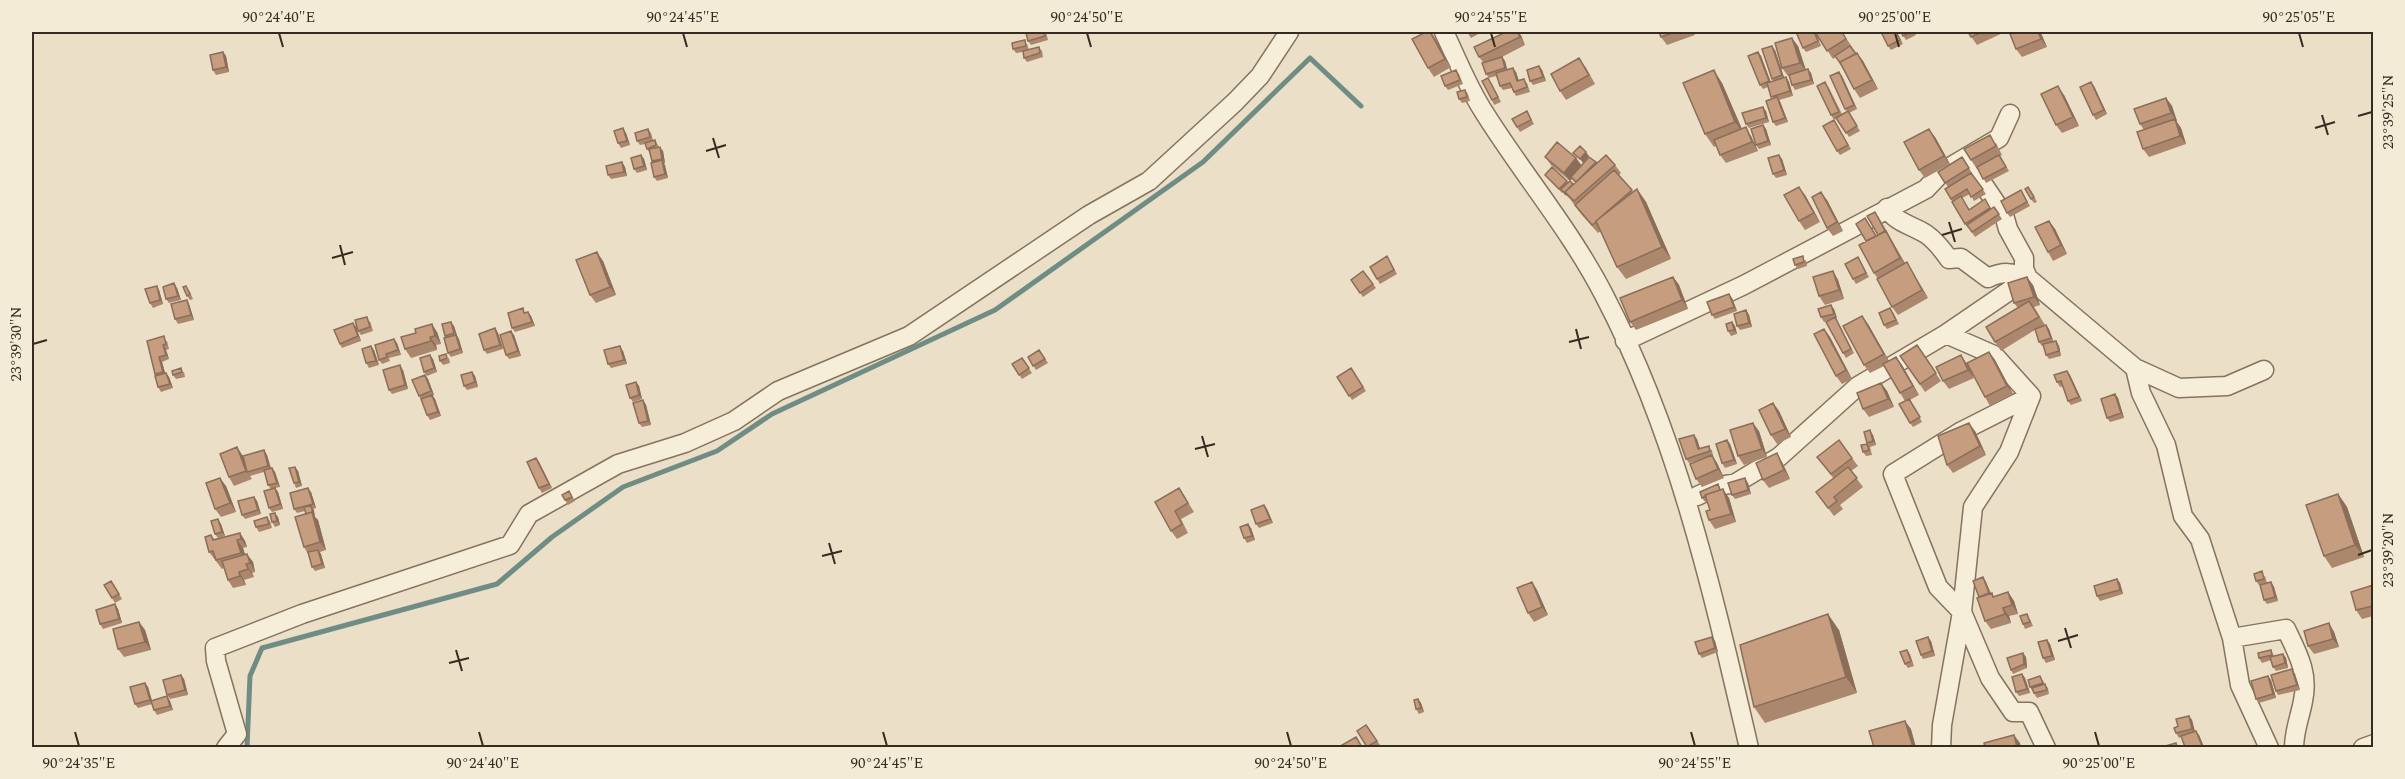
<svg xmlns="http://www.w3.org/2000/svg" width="2405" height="779" viewBox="0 0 2405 779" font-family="Spectral,serif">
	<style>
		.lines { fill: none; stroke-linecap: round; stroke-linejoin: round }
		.stream { stroke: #6f8d85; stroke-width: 5 }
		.street-casing { stroke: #85735d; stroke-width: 21 }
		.street { stroke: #f6eed9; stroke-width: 18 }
		.wall { fill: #aa876d }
		.shaded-wall { fill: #8b6e59 }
		.building { fill: #c69d7f; stroke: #8b6e59; stroke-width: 1.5 }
		.ticks { fill: none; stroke: #362b20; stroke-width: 2 }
		.neatline { fill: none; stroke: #362b20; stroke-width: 2 }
		.ticks-label { font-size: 15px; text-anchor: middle; fill: #362b20 }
	</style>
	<rect width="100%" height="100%" fill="#ebe0c7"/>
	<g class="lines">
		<path class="stream" d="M 247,748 L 250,676 L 262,648 L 497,584 L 552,537 L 623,487 L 717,451 L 772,414 L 995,310 L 1203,162 L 1310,58 L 1361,106"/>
		<defs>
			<path id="street" d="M 1444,32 C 1456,57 1467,85 1482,109 C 1521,172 1570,229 1604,295 C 1678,436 1713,593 1749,748
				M 1966,159 L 2004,215 L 2008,229 L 2024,258 L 2024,269 L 2028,278
				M 1887,208 C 1896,223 1912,225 1926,234 C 1936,241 1942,249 1949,259 L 1961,258 L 1988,278 C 2003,271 2013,272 2028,278
				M 1946,334 L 1994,355 L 2031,396
				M 1625,341 L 1744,285 L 1926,189 L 1943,171 L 1999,138 L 2010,114
				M 2264,370 L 2227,386 L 2179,388 L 2135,368 L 2141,393 L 2166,445 L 2183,516 L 2200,539 L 2232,638 L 2240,685 L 2269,748
				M 1697,496 L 1719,486 L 1736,483 L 1779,457 L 1858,386 L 1946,334 L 2028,278 L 2135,368
				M 2232,638 L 2286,629 C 2298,654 2309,673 2303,701 C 2300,717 2294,731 2294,748
				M 226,748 L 237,734 L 216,661 L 215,648 L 302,614 L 510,545 L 529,514 L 618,464 L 685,443 L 734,421 L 778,391 L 909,336 L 1089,215 L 1149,181 L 1235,102 L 1260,76 L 1289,32
				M 1941,748 L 1942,725 L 1962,612 L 1973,507 L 2009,452 L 2031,396 L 1962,431 L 1893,474 L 1938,587 L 1962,612 L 1990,678 L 2013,712 L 2029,712 L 2046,748
				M 2363,748 L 2374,744"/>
		</defs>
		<use href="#street" class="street-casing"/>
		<use href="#street" class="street"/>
	</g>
	<path class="wall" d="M 1030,32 L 1046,32 L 1048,40 L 1031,45 L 1028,41 Z
		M 1431,32 L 1451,67 L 1434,77 L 1428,68 Z
		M 1467,32 L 1482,32 L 1471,38 Z
		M 1506,32 L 1518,32 L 1525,45 L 1502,57 L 1505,61 L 1507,70 L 1516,72 L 1519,81 L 1527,83 L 1530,92 L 1516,96 L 1512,88 L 1503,90 L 1500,86 L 1496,76 L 1489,78 L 1486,74 L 1483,62 L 1479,57 Z
		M 1659,32 L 1693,32 L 1695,35 L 1667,45 L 1661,37 Z
		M 1796,32 L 1842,32 L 1856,53 L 1863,61 L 1878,89 L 1860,98 L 1854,89 L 1836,57 L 1833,59 L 1816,33 L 1821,46 L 1806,52 L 1803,48 Z
		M 1897,32 L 1903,44 L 1891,50 L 1888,46 Z
		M 1901,32 L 1914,32 L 1916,35 L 1906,40 Z
		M 1968,32 L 2005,32 L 1977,45 Z
		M 2040,32 L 2047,47 L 2022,57 L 2016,49 L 2012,33 Z
		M 1027,44 L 1029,50 L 1039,47 L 1042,51 L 1043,57 L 1027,62 L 1024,58 L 1023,52 L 1016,53 L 1013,49 Z
		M 1798,46 L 1806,70 L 1811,73 L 1814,84 L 1795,90 L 1792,85 L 1789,76 L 1788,76 L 1782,68 Z
		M 1775,50 L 1784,78 L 1786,77 L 1789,82 L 1793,96 L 1779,100 L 1788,122 L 1776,126 L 1773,122 L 1773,99 L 1768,87 L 1763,89 L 1760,85 L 1758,52 L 1761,56 L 1771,82 L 1774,81 L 1772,79 Z
		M 223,52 L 226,56 L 229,72 L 216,75 L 213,70 Z
		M 1539,66 L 1542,70 L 1546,81 L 1533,85 L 1530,81 Z
		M 1585,66 L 1595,84 L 1566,100 L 1560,91 Z
		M 1456,70 L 1459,74 L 1463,84 L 1448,90 L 1445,86 Z
		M 1842,76 L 1857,109 L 1849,113 L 1860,131 L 1849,137 L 1837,118 L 1834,120 L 1851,149 L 1840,155 L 1837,151 L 1834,120 L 1831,115 L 1828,86 L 1842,114 L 1847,111 L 1845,109 Z
		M 1491,82 L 1501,102 L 1494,105 L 1492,100 Z
		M 1722,83 L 1742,129 L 1751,136 L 1758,151 L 1726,163 L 1720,155 L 1717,145 L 1714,147 L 1705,134 Z
		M 2094,86 L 2107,114 L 2096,120 L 2093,115 Z
		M 1465,90 L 1468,94 L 1470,101 L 1462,103 L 1459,99 Z
		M 2064,95 L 2079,126 L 2062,133 L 2056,125 Z
		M 2166,98 L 2172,106 L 2177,121 L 2176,121 L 2181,128 L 2186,144 L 2149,157 L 2143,149 L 2144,130 L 2140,124 Z
		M 1527,111 L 1534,124 L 1520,132 L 1517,127 Z
		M 1766,111 L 1769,122 L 1749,128 L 1746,124 Z
		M 1763,125 L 1766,129 L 1771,145 L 1759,149 L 1756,145 Z
		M 648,129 L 651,133 L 653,140 L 655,140 L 659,147 L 663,151 L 665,163 L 664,164 L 668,178 L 657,181 L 654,177 L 653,163 L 650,153 L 647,149 L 645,144 L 640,145 L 637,141 Z
		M 626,133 L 630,145 L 621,148 L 618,143 Z
		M 1935,137 L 1950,164 L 1925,178 L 1919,170 Z
		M 1996,143 L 2002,155 L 2000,156 L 2009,171 L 1986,183 L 1978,168 L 1977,169 L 1971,160 Z
		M 641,155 L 644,159 L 647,170 L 637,173 L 634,169 Z
		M 1545,157 L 1576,158 L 1581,165 L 1597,164 L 1615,165 L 1621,173 L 1619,175 L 1633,192 L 1637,189 L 1646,202 L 1671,259 L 1626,279 L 1617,267 L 1601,231 L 1598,233 L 1581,214 L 1570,199 L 1563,192 L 1562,193 L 1545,175 L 1567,181 L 1568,183 L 1573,184 L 1575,183 L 1572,179 L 1570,181 L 1551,165 Z
		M 1962,157 L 1972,173 L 1971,173 L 1986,194 L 1974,201 L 1970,194 L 1962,198 L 1969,209 L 1985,199 L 1991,209 L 1994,207 L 2002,219 L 1975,237 L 1969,228 L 1968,228 L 1965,224 L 1945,189 L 1948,187 L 1938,172 Z
		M 1782,159 L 1787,175 L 1776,178 L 1773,174 Z
		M 622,162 L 625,167 L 627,176 L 611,179 L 608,175 Z
		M 2021,190 L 2030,206 L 2010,217 L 2007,213 Z
		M 2031,191 L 2037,202 L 2034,203 L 2031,199 Z
		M 1805,195 L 1820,222 L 1805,230 L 1799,221 Z
		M 1827,200 L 1843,231 L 1833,236 L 1827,228 Z
		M 1878,216 L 1905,263 L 1907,262 L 1912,271 L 1928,298 L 1898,315 L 1892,307 L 1878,279 L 1874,273 L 1876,236 L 1878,235 Z
		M 2049,221 L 2055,229 L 2067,254 L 2053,261 L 2048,252 Z
		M 1858,257 L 1869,277 L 1856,284 L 1853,279 Z
		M 1806,260 L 1807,266 L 1798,269 L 1795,265 Z
		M 603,261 L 616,295 L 596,303 L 590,295 Z
		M 1390,261 L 1397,274 L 1380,284 L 1377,279 Z
		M 1363,271 L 1376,288 L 1363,297 L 1351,280 Z
		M 1833,271 L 1838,280 L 1844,299 L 1825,305 L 1819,296 Z
		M 1673,277 L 1679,285 L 1688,309 L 1636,330 L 1630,322 Z
		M 2033,285 L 2040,305 L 2034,307 L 2045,325 L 2042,326 L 2046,325 L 2049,329 L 2053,342 L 2056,341 L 2059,346 L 2061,356 L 2049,359 L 2046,355 L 2044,346 L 2042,346 L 2039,342 L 2035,330 L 2001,351 L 1995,342 L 2018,308 L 2014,303 Z
		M 177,288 L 181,300 L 169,303 L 166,299 Z
		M 159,290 L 163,304 L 153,308 L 150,303 Z
		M 189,290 L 193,299 L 190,300 L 187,296 Z
		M 1732,298 L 1737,311 L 1715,319 L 1712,315 Z
		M 189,304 L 194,320 L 178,324 L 175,319 Z
		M 1834,309 L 1837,318 L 1836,318 L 1854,353 L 1846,358 L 1843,353 L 1829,320 L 1824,322 L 1821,317 Z
		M 1746,310 L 1749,315 L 1752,327 L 1740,330 L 1737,326 Z
		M 526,312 L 531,316 L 535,326 L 515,332 L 512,328 Z
		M 1893,312 L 1899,324 L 1887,329 L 1884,325 Z
		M 370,321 L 373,331 L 361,335 L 358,331 Z
		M 1732,322 L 1735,326 L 1737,334 L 1731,336 L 1728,331 Z
		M 353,323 L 356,327 L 361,341 L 342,348 L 340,344 Z
		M 1868,324 L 1889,361 L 1902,365 L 1919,395 L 1910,400 L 1922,422 L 1913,427 L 1910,423 L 1905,401 L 1884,366 L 1870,373 L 1864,365 Z
		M 454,326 L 463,353 L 451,357 L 448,353 L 447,338 L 445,336 Z
		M 495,328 L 498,333 L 503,349 L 487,354 L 484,350 Z
		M 1824,329 L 1830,337 L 1852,379 L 1842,384 L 1836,376 Z
		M 437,332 L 441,344 L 436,345 L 437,350 L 411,358 L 405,349 Z
		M 514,335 L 521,356 L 509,359 L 506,355 Z
		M 147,341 L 167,341 L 169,349 L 166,350 L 169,359 L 162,362 L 165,373 L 169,377 L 173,388 L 161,392 L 158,387 Z
		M 397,343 L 401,355 L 389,358 L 390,361 L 382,364 L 379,360 Z
		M 1917,345 L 1941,381 L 1925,392 L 1900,356 Z
		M 374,350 L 379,365 L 369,368 L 366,363 Z
		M 1039,350 L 1048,363 L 1036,370 L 1028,357 Z
		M 623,351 L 627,364 L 611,368 L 608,364 Z
		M 1989,352 L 1995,360 L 2013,394 L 1990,406 L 1985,397 Z
		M 449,358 L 450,363 L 443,365 L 440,361 Z
		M 1022,358 L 1032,373 L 1022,379 L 1012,364 Z
		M 433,359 L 437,372 L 427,376 L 424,372 Z
		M 1967,364 L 1974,378 L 1949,389 L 1943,381 Z
		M 1351,368 L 1366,391 L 1352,400 L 1337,377 Z
		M 403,370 L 408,389 L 392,394 L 389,390 Z
		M 172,371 L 184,372 L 185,377 L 176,379 L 173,375 Z
		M 2067,371 L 2070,375 L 2082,401 L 2071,405 L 2068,401 L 2063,386 L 2060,387 L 2057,382 Z
		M 472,372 L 475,376 L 478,387 L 467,390 L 464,386 Z
		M 425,375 L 428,379 L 434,395 L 432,396 L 435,399 L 441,416 L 430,420 L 427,415 L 422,401 L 419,396 Z
		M 636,382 L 639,386 L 642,399 L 633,402 L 630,398 Z
		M 1881,383 L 1887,391 L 1894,407 L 1869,417 L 1863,409 Z
		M 2115,394 L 2118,398 L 2124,418 L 2110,422 L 2107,418 Z
		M 643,400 L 646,405 L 651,425 L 642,427 L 639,423 Z
		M 1773,403 L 1779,411 L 1791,437 L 1777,444 L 1771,435 Z
		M 1759,431 L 1767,457 L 1744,465 L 1738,456 Z
		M 1975,431 L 1986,455 L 1953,473 L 1947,465 Z
		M 1873,435 L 1876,445 L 1870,447 L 1872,455 L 1866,456 L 1863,452 Z
		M 1697,439 L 1700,448 L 1712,450 L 1713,456 L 1712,456 L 1717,463 L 1724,478 L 1702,487 L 1696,479 L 1701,459 L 1689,463 L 1686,459 Z
		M 1727,440 L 1730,444 L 1737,464 L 1725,468 L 1722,463 Z
		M 264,450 L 267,455 L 271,468 L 272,468 L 275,472 L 280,487 L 275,488 L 278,492 L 283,509 L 272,512 L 269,508 L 271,489 L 268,485 L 264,472 L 250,476 L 252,479 L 234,486 L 229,477 L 243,456 Z
		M 1817,457 L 1852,458 L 1858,466 L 1851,471 L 1863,487 L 1840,505 L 1843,509 L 1834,516 L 1816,492 L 1834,479 Z
		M 536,458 L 539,462 L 552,488 L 542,493 L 539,488 Z
		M 1782,462 L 1790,479 L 1769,488 L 1763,480 Z
		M 295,467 L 298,471 L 302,486 L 296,488 L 294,483 Z
		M 1748,483 L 1751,494 L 1735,499 L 1732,495 Z
		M 226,486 L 236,512 L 221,517 L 215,509 Z
		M 1179,488 L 1194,512 L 1181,519 L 1188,533 L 1177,539 L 1171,531 Z
		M 1721,490 L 1729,498 L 1736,522 L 1715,529 L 1709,520 L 1710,510 L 1707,501 L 1705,502 L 1702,498 Z
		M 569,491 L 575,501 L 568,505 L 565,500 Z
		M 311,492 L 316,508 L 313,509 L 315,517 L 318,520 L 326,550 L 320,552 L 325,568 L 315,571 L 312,567 L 308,554 L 304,547 L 306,514 L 305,511 L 297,513 L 294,509 Z
		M 2338,494 L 2347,507 L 2364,557 L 2332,568 L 2324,556 Z
		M 254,497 L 257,501 L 261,514 L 245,519 L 242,515 Z
		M 1264,505 L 1267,509 L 1273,523 L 1259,528 L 1256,524 Z
		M 267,517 L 270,521 L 272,528 L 259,532 L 256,527 Z
		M 278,517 L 280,525 L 275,527 L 272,522 Z
		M 221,524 L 225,536 L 218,538 L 215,534 Z
		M 1251,528 L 1255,540 L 1247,543 L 1244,538 Z
		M 240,533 L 245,541 L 247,547 L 243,548 L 245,554 L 253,562 L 255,572 L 252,573 L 254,577 L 244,580 L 246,585 L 233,588 L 228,580 L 224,568 L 222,569 L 209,552 L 211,535 L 215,540 Z
		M 2265,576 L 2267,583 L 2259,585 L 2256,581 Z
		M 1983,577 L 1986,582 L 1991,593 L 1994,597 L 2008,592 L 2014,601 L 2018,614 L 2009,616 L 2011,623 L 1991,629 L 1985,621 L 1979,597 Z
		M 2117,579 L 2120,583 L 2123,594 L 2100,601 L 2097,596 Z
		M 1532,582 L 1537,590 L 1548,615 L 1534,622 L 1528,613 Z
		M 2271,582 L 2274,587 L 2278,601 L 2267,604 L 2264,600 Z
		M 114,585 L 122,599 L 115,603 L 112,598 Z
		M 2373,585 L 2373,616 L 2362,619 L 2356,610 Z
		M 115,604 L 118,609 L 122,623 L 103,629 L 100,624 Z
		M 2030,619 L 2033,626 L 2025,629 L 2023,624 Z
		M 139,622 L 145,630 L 151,650 L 124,657 L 118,649 Z
		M 2329,623 L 2334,632 L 2339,647 L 2314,654 L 2308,646 Z
		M 1839,630 L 1857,693 L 1765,723 L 1754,707 Z
		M 2047,640 L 2050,644 L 2055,660 L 2046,663 L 2043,658 Z
		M 1715,641 L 1718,652 L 1702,658 L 1699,654 Z
		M 1931,641 L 1935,656 L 1923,659 L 1921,655 Z
		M 1907,650 L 1910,654 L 1914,666 L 1908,668 L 1905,664 Z
		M 2271,650 L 2274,656 L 2283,654 L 2286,658 L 2288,668 L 2276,671 L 2273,667 L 2271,660 L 2262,663 L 2259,658 Z
		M 2023,653 L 2026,657 L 2027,668 L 2013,674 L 2011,670 Z
		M 2292,669 L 2295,674 L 2300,690 L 2278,695 L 2276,691 Z
		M 2022,674 L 2025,678 L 2030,693 L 2019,696 L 2016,692 Z
		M 181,675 L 184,679 L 188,695 L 170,699 L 167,695 Z
		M 2268,676 L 2271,680 L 2276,698 L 2259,703 L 2256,699 Z
		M 2043,680 L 2044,684 L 2048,688 L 2049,694 L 2037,698 L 2030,687 Z
		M 145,683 L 148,687 L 152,701 L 167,696 L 170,701 L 173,710 L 157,715 L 154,710 L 152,704 L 138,708 L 135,704 Z
		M 1418,699 L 1421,703 L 1424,712 L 1419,714 L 1416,709 Z
		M 2189,716 L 2192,720 L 2195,731 L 2199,735 L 2204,747 L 2185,747 L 2181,737 L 2179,738 L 2176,733 L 2178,726 Z
		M 1366,725 L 1380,745 L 1376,747 L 1368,747 L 1357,731 Z"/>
	<path class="shaded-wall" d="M 1431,32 L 1435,38 L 1451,67 L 1445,59 Z
		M 1517,32 L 1521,35 L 1525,45 L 1520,37 Z
		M 2038,32 L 2040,32 L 2041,33 L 2047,47 L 2041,39 Z
		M 1792,38 L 1798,46 L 1806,71 L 1800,63 Z
		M 1772,46 L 1775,50 L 1785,80 L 1782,75 Z
		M 223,52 L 226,56 L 229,72 L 226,67 Z
		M 1758,52 L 1761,56 L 1772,86 L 1769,81 Z
		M 1857,53 L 1863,61 L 1878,89 L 1872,80 Z
		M 1502,57 L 1505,61 L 1508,72 L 1505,68 Z
		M 1539,66 L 1542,70 L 1546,81 L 1543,77 Z
		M 1513,68 L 1516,72 L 1520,85 L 1517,81 Z
		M 1808,69 L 1811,73 L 1814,84 L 1811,80 Z
		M 1714,70 L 1722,83 L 1744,134 L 1735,122 Z
		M 1839,72 L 1842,76 L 1857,109 L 1854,105 Z
		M 1786,77 L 1789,82 L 1793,96 L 1790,91 Z
		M 2091,82 L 2094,86 L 2107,114 L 2104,110 Z
		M 2058,86 L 2064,95 L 2079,126 L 2073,117 Z
		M 1777,97 L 1780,101 L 1788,122 L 1785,118 Z
		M 2166,98 L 2172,106 L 2177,121 L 2171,113 Z
		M 1763,107 L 1766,111 L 1769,122 L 1766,118 Z
		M 2175,119 L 2181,128 L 2186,144 L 2180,136 Z
		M 1763,125 L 1766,129 L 1771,145 L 1768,141 Z
		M 1746,127 L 1751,136 L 1758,151 L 1752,142 Z
		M 623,128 L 626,133 L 630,145 L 627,141 Z
		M 1929,129 L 1935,137 L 1950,164 L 1944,156 Z
		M 660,147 L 663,151 L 665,163 L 662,159 Z
		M 1586,152 L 1589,156 L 1583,163 L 1580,159 Z
		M 641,155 L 644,159 L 647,170 L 644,166 Z
		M 1779,155 L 1782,159 L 1787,175 L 1784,170 Z
		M 1576,158 L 1582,166 L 1570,181 L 1564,173 Z
		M 662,160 L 665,165 L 668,178 L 665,174 Z
		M 622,162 L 625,167 L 627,176 L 624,172 Z
		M 1799,187 L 1805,195 L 1820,222 L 1814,213 Z
		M 1637,189 L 1646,202 L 1671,259 L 1662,247 Z
		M 1821,192 L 1827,200 L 1843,231 L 1837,222 Z
		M 1875,212 L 1891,239 L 1906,267 L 1900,258 Z
		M 2049,221 L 2055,229 L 2067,254 L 2061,245 Z
		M 597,252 L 603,261 L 616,295 L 610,287 Z
		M 1907,262 L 1912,271 L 1928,298 L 1922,290 Z
		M 1833,271 L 1838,280 L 1844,299 L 1839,290 Z
		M 1673,277 L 1679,285 L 1688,309 L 1682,300 Z
		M 2027,277 L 2033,285 L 2040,305 L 2034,297 Z
		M 174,283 L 177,288 L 181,300 L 178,296 Z
		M 157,286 L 159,290 L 163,304 L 160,300 Z
		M 1729,294 L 1732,298 L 1737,311 L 1734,307 Z
		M 187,300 L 189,304 L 194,320 L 191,315 Z
		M 1831,305 L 1834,309 L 1837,318 L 1834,314 Z
		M 1746,310 L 1749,315 L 1752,327 L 1749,323 Z
		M 528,312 L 531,316 L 535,326 L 532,322 Z
		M 1862,316 L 1868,324 L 1890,363 L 1884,354 Z
		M 451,322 L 454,326 L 457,336 L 459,339 L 463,353 L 460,349 Z
		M 1732,322 L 1735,326 L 1737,334 L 1734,330 Z
		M 353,323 L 356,327 L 361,341 L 358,336 Z
		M 432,324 L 437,332 L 441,344 L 435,336 Z
		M 2046,325 L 2049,329 L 2054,343 L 2051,338 Z
		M 495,328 L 498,333 L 503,349 L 500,345 Z
		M 1824,329 L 1830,337 L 1852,379 L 1846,370 Z
		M 511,331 L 514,335 L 521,356 L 518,351 Z
		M 430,337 L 436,345 L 437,350 L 431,341 Z
		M 394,339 L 397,343 L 401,355 L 398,350 Z
		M 2056,341 L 2059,346 L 2061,356 L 2059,351 Z
		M 163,345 L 166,350 L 169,359 L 166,355 Z
		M 371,346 L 374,350 L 379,365 L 376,361 Z
		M 620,346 L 623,351 L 627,364 L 624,360 Z
		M 1989,352 L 1995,360 L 2013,394 L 2007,386 Z
		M 430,355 L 433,359 L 437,372 L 434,368 Z
		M 1961,355 L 1967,364 L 1974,378 L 1968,370 Z
		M 159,357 L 162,362 L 166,376 L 163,372 Z
		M 1896,357 L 1902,365 L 1919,395 L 1913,386 Z
		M 400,365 L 403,370 L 408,389 L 405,385 Z
		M 2067,371 L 2070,375 L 2082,401 L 2079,397 Z
		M 472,372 L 475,376 L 478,387 L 475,382 Z
		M 166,373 L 169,377 L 173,388 L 170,384 Z
		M 425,375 L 428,379 L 434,395 L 431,391 Z
		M 636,382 L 639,386 L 642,399 L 639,395 Z
		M 1881,383 L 1887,391 L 1894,407 L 1888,399 Z
		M 2115,394 L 2118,398 L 2124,418 L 2121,413 Z
		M 432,395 L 435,399 L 441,416 L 438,412 Z
		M 643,400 L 646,405 L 651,425 L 648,421 Z
		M 1773,403 L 1779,411 L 1791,437 L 1785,429 Z
		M 1753,423 L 1759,431 L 1767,457 L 1762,449 Z
		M 1969,423 L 1975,431 L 1986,455 L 1980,446 Z
		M 1870,430 L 1873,435 L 1876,445 L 1873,441 Z
		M 1694,435 L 1697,439 L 1701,453 L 1698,449 Z
		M 1727,440 L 1730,444 L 1737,464 L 1734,460 Z
		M 237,447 L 243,456 L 249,471 L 247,472 L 252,479 L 246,471 Z
		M 264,450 L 267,455 L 271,470 L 268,466 Z
		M 1777,453 L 1782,462 L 1790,479 L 1784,470 Z
		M 1712,455 L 1717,463 L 1724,478 L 1718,469 Z
		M 536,458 L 539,462 L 552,488 L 549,484 Z
		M 295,467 L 298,471 L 302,486 L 299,482 Z
		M 272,468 L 275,472 L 280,487 L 277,483 Z
		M 220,478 L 226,486 L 236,512 L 230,503 Z
		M 1745,478 L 1748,483 L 1751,494 L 1748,490 Z
		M 275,488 L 278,492 L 283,509 L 280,504 Z
		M 308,488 L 311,492 L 316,508 L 313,504 Z
		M 1723,489 L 1729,498 L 1736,522 L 1731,514 Z
		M 2338,494 L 2347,507 L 2364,557 L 2355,545 Z
		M 254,497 L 257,501 L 261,514 L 258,510 Z
		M 1264,505 L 1267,509 L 1273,523 L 1270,519 Z
		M 311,506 L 314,510 L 315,517 L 318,520 L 326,550 L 320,542 Z
		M 275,513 L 278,517 L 280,525 L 277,521 Z
		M 218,519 L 221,524 L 225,536 L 222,532 Z
		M 1248,524 L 1251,528 L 1255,540 L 1252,536 Z
		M 240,533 L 245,541 L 247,547 L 241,539 Z
		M 237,540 L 243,548 L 247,561 L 241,553 Z
		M 318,550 L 321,554 L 325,568 L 322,564 Z
		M 247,554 L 253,562 L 255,572 L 250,563 Z
		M 246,564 L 252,573 L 254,577 L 248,569 Z
		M 239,572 L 244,580 L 246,585 L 240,576 Z
		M 1983,577 L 1986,582 L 1992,598 L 1989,593 Z
		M 2117,579 L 2120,583 L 2123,594 L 2120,590 Z
		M 1532,582 L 1537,590 L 1548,615 L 1542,607 Z
		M 2271,582 L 2274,587 L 2278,601 L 2275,597 Z
		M 2008,592 L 2014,601 L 2018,614 L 2012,605 Z
		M 115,604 L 118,609 L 122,623 L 119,619 Z
		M 2003,608 L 2009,616 L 2011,623 L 2005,614 Z
		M 1828,614 L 1839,630 L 1857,693 L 1846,677 Z
		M 139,622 L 145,630 L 151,650 L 145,642 Z
		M 2329,623 L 2334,632 L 2339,647 L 2333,639 Z
		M 1712,637 L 1715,641 L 1718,652 L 1715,648 Z
		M 1928,637 L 1931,641 L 1935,656 L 1932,651 Z
		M 2047,640 L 2050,644 L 2055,660 L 2052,656 Z
		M 2023,653 L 2026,657 L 2027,668 L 2024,664 Z
		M 2283,654 L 2286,658 L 2288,668 L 2285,663 Z
		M 2292,669 L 2295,674 L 2300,690 L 2297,685 Z
		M 2022,674 L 2025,678 L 2030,693 L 2027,689 Z
		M 181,675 L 184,679 L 188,695 L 185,690 Z
		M 2268,676 L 2271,680 L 2276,698 L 2273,694 Z
		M 145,683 L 148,687 L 153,704 L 150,700 Z
		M 167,696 L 170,701 L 173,710 L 170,706 Z
		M 1418,699 L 1421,703 L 1424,712 L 1421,708 Z
		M 2189,716 L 2192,720 L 2195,733 L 2192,729 Z
		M 1905,721 L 1911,729 L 1916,747 L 1913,747 Z
		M 2196,731 L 2199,735 L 2204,747 L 2202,746 Z
		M 2014,735 L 2020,743 L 2021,747 L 2017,747 Z"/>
	<path class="building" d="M 1030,32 L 1044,32 L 1045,36 L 1028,41 L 1026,33 Z
		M 1426,32 L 1430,32 L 1445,59 L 1428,68 L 1412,39 Z
		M 1506,32 L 1517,32 L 1520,37 L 1479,57 L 1474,47 Z
		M 1659,32 L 1675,32 L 1661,37 Z
		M 1796,32 L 1814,32 L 1818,41 L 1803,48 Z
		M 1815,32 L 1842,32 L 1846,39 L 1827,51 Z
		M 1881,32 L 1896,32 L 1900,40 L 1888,46 Z
		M 1901,32 L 1911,32 L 1903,36 Z
		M 1968,32 L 1982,32 L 1971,37 Z
		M 2017,32 L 2038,32 L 2041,39 L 2016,49 L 2010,34 Z
		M 1792,38 L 1800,63 L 1782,68 L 1775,43 Z
		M 1025,40 L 1026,46 L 1013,49 L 1012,43 Z
		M 1772,46 L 1782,75 L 1772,79 L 1762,49 Z
		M 1850,46 L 1856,54 L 1840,62 L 1841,64 L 1835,56 Z
		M 1039,47 L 1040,53 L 1024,58 L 1023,51 Z
		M 223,52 L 226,67 L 213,70 L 210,55 Z
		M 1758,52 L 1769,81 L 1760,85 L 1748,56 Z
		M 1857,53 L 1872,80 L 1854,89 L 1840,62 Z
		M 1502,57 L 1505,68 L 1486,74 L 1482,63 Z
		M 1579,58 L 1589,75 L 1560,91 L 1551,74 Z
		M 1539,66 L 1543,77 L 1530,81 L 1527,70 Z
		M 1513,68 L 1517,81 L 1524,79 L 1527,87 L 1514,92 L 1510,83 L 1500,86 L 1496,73 Z
		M 1808,69 L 1811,80 L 1792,85 L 1789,75 Z
		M 1456,70 L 1460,80 L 1445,86 L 1441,76 Z
		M 1714,70 L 1735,122 L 1705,134 L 1683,83 Z
		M 1839,72 L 1854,105 L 1845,109 L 1830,76 Z
		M 1786,77 L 1790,91 L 1771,97 L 1767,83 Z
		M 1488,78 L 1498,97 L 1492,100 L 1482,81 Z
		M 1825,82 L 1839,112 L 1831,115 L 1817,86 Z
		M 2091,82 L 2104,110 L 2093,115 L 2080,87 Z
		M 2058,86 L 2073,117 L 2056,125 L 2041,94 Z
		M 1465,90 L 1467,97 L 1459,99 L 1457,92 Z
		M 1777,97 L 1785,118 L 1773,122 L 1766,101 Z
		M 2166,98 L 2171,113 L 2140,124 L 2134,109 Z
		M 1763,107 L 1766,118 L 1746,124 L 1742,113 Z
		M 1527,111 L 1531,120 L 1517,127 L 1512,119 Z
		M 1848,111 L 1857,126 L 1846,133 L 1836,118 Z
		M 2175,119 L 2180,136 L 2143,149 L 2137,132 Z
		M 1834,120 L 1848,145 L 1837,151 L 1823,126 Z
		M 1763,125 L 1768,141 L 1756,145 L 1751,129 Z
		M 1746,127 L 1752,142 L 1720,155 L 1714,140 Z
		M 623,128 L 627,141 L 618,143 L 614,131 Z
		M 648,129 L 650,137 L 637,141 L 635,133 Z
		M 1929,129 L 1944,156 L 1919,170 L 1904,142 Z
		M 1990,135 L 1996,146 L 1971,160 L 1964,149 Z
		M 655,140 L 656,145 L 647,149 L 645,143 Z
		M 1557,142 L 1576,158 L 1564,173 L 1545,157 Z
		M 1580,146 L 1586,152 L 1580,159 L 1573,153 Z
		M 660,147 L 662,159 L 652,161 L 649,149 Z
		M 641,155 L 644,166 L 634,169 L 631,158 Z
		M 1606,155 L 1615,165 L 1574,201 L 1565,192 Z
		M 1779,155 L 1784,170 L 1773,174 L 1768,158 Z
		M 1999,155 L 2006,167 L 1983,179 L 1977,167 Z
		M 1589,157 L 1596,162 L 1576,182 L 1571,177 Z
		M 1962,157 L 1969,168 L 1945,183 L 1938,172 Z
		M 662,160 L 665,174 L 654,177 L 651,163 Z
		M 622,162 L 624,172 L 608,175 L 606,166 Z
		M 1552,167 L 1567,181 L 1559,189 L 1545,175 Z
		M 1614,170 L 1632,190 L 1596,221 L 1596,222 L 1592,225 L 1575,205 Z
		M 1971,173 L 1983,189 L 1971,197 L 1967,189 L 1951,199 L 1945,189 Z
		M 1570,181 L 1573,184 L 1565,192 L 1566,195 L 1561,189 Z
		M 1799,187 L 1814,213 L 1799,221 L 1784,195 Z
		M 2028,187 L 2034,197 L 2031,199 L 2025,189 Z
		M 1637,189 L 1662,247 L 1617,267 L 1596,221 Z
		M 2021,190 L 2027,202 L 2007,213 L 2001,201 Z
		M 1821,192 L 1837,222 L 1827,228 L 1812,197 Z
		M 1961,196 L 1969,210 L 1985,199 L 1990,208 L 1965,224 L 1952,202 Z
		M 1994,207 L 1999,214 L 1972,232 L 1967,225 Z
		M 1875,212 L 1885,231 L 1878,235 L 1867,216 Z
		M 1865,218 L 1876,236 L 1866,241 L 1856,224 Z
		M 2049,221 L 2061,245 L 2048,252 L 2035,227 Z
		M 1886,231 L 1900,258 L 1874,273 L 1859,245 Z
		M 597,252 L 610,287 L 590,295 L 576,260 Z
		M 1387,256 L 1394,270 L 1377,279 L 1370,267 Z
		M 1803,256 L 1804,262 L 1795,265 L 1793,259 Z
		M 1858,257 L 1866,273 L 1853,279 L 1845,264 Z
		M 1907,262 L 1922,290 L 1892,307 L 1877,279 Z
		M 1363,271 L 1373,284 L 1360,293 L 1351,280 Z
		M 1833,271 L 1839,290 L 1819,296 L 1813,277 Z
		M 1673,277 L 1682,300 L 1630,322 L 1620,298 Z
		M 2027,277 L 2034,297 L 2014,303 L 2008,283 Z
		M 174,283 L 178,296 L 166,299 L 163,287 Z
		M 157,286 L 160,300 L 150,303 L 145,289 Z
		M 186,286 L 190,294 L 187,296 L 183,287 Z
		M 1729,294 L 1734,307 L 1712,315 L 1707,302 Z
		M 187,300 L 191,315 L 175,319 L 171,304 Z
		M 2029,301 L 2039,317 L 1995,342 L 1986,327 Z
		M 1831,305 L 1834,314 L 1821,317 L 1818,309 Z
		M 523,308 L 524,313 L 528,312 L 532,322 L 512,328 L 508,313 Z
		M 1890,308 L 1896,320 L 1884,325 L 1879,313 Z
		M 1746,310 L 1749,323 L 1737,326 L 1734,314 Z
		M 1862,316 L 1884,354 L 1864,365 L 1843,326 Z
		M 367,317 L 370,327 L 358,331 L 355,320 Z
		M 1835,317 L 1851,349 L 1843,353 L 1826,322 Z
		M 451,322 L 454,333 L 445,336 L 442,324 Z
		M 1732,322 L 1734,330 L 1728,331 L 1726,324 Z
		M 353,323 L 358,336 L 340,344 L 334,330 Z
		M 432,324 L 435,336 L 430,337 L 431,341 L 405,349 L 401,337 L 416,333 L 415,329 Z
		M 2046,325 L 2051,338 L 2039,342 L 2035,329 Z
		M 495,328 L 500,345 L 484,350 L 479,334 Z
		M 1824,329 L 1846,370 L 1836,376 L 1814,334 Z
		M 511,331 L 518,351 L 506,355 L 500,335 Z
		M 456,335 L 460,349 L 448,353 L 444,338 Z
		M 164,336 L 166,344 L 163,345 L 166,355 L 159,357 L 163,372 L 155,374 L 147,341 Z
		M 394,339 L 398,350 L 386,354 L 387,357 L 379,360 L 375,345 Z
		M 2056,341 L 2059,351 L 2046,355 L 2043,344 Z
		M 1917,345 L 1936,373 L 1920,384 L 1900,356 Z
		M 371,346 L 376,361 L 366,363 L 362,349 Z
		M 620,346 L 624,360 L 608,364 L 604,350 Z
		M 1039,350 L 1045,359 L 1033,366 L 1028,357 Z
		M 1989,352 L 2007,386 L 1985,397 L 1967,363 Z
		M 446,354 L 447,358 L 440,361 L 439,356 Z
		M 430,355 L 434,368 L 424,372 L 420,358 Z
		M 1961,355 L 1968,370 L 1943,381 L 1936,367 Z
		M 1896,357 L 1913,386 L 1900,393 L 1883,364 Z
		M 1022,358 L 1029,368 L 1019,375 L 1012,364 Z
		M 400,365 L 405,385 L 389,390 L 383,370 Z
		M 181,368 L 182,372 L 173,375 L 172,371 Z
		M 1351,368 L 1363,387 L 1349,396 L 1337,377 Z
		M 2067,371 L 2079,397 L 2068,401 L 2061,381 L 2057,382 L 2054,375 Z
		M 472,372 L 475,382 L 464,386 L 461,375 Z
		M 166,373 L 170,384 L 158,387 L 155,376 Z
		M 425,375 L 431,391 L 419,396 L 412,380 Z
		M 636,382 L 639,395 L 630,398 L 626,385 Z
		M 1881,383 L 1888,399 L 1863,409 L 1857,393 Z
		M 2115,394 L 2121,413 L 2107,418 L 2101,399 Z
		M 432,395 L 438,412 L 427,415 L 421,399 Z
		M 1909,399 L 1920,417 L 1910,423 L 1899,404 Z
		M 643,400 L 648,421 L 639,423 L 633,403 Z
		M 1773,403 L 1785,429 L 1771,435 L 1759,410 Z
		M 1753,423 L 1762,449 L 1738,456 L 1730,430 Z
		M 1969,423 L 1980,446 L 1947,465 L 1938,436 Z
		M 1870,430 L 1873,441 L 1867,443 L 1864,432 Z
		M 1694,435 L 1698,449 L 1709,446 L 1710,451 L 1686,459 L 1679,439 Z
		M 1727,440 L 1734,460 L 1722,463 L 1716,444 Z
		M 1839,440 L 1852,458 L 1831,474 L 1817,457 Z
		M 1867,444 L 1869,450 L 1863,452 L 1861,445 Z
		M 237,447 L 246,471 L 229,477 L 220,454 Z
		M 264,450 L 268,466 L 247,472 L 243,456 Z
		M 1777,453 L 1784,470 L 1763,480 L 1756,463 Z
		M 1712,455 L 1718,469 L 1696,479 L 1690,464 Z
		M 536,458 L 549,484 L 539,488 L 527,462 Z
		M 295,467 L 299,482 L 294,483 L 289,468 Z
		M 1848,467 L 1857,478 L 1834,497 L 1837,501 L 1828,508 L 1816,492 Z
		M 272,468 L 277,483 L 268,485 L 264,470 Z
		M 220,478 L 230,503 L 215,509 L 206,483 Z
		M 1745,478 L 1748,490 L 1732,495 L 1728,483 Z
		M 1718,484 L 1720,490 L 1705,495 L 1706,496 L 1702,498 L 1700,492 Z
		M 275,488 L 280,504 L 269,508 L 264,491 Z
		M 308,488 L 313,504 L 294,509 L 290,493 Z
		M 1179,488 L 1188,503 L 1175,511 L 1182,524 L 1171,531 L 1155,502 Z
		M 1723,489 L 1731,514 L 1709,520 L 1706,511 L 1710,510 L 1705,495 Z
		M 569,491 L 572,497 L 565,500 L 562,495 Z
		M 2338,494 L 2355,545 L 2324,556 L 2306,505 Z
		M 254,497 L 258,510 L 242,515 L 238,501 Z
		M 1264,505 L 1270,519 L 1256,524 L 1251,510 Z
		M 311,506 L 313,513 L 312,512 L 306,514 L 304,507 Z
		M 312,512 L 320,542 L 304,547 L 295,517 Z
		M 275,513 L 277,521 L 272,522 L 270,514 Z
		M 267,517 L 269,524 L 256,527 L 254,521 Z
		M 218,519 L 222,532 L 215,534 L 211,521 Z
		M 1248,524 L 1252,536 L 1244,538 L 1240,527 Z
		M 240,533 L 241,539 L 237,540 L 241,553 L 216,560 L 213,551 L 209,552 L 205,537 L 211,535 L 213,540 Z
		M 318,550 L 322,564 L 312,567 L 308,552 Z
		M 247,554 L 250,563 L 246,564 L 248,569 L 239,572 L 240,576 L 228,580 L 222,561 Z
		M 2262,571 L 2264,579 L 2256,581 L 2254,574 Z
		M 1983,577 L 1989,593 L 1979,597 L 1973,581 Z
		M 2117,579 L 2120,590 L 2097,596 L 2094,586 Z
		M 111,581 L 119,594 L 112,598 L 104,585 Z
		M 1532,582 L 1542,607 L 1528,613 L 1517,588 Z
		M 2271,582 L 2275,597 L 2264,600 L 2260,585 Z
		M 2373,585 L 2373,606 L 2356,610 L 2351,592 Z
		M 2008,592 L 2012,605 L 2003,608 L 2005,614 L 1985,621 L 1977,598 L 1992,593 L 1993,597 Z
		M 115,604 L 119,619 L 100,624 L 96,610 Z
		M 1828,614 L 1846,677 L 1754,707 L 1740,645 Z
		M 2027,614 L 2030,622 L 2023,624 L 2020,616 Z
		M 139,622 L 145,642 L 118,649 L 113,629 Z
		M 2329,623 L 2333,639 L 2308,646 L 2304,631 Z
		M 1712,637 L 1715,648 L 1699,654 L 1695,642 Z
		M 1928,637 L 1932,651 L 1921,655 L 1916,641 Z
		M 2047,640 L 2052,656 L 2043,658 L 2038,642 Z
		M 1907,650 L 1911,661 L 1905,664 L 1900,652 Z
		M 2271,650 L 2272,655 L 2259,658 L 2258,653 Z
		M 2023,653 L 2024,664 L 2011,670 L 2007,658 Z
		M 2283,654 L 2285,663 L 2273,667 L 2270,657 Z
		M 2292,669 L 2297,685 L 2276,691 L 2271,675 Z
		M 2022,674 L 2027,689 L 2016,692 L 2012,677 Z
		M 181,675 L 185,690 L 167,695 L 163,680 Z
		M 2040,676 L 2043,683 L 2030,687 L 2028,680 Z
		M 2268,676 L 2273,694 L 2256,699 L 2251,681 Z
		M 145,683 L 150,700 L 135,704 L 130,687 Z
		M 2045,684 L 2047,690 L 2034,693 L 2032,688 Z
		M 167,696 L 170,706 L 154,710 L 151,701 Z
		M 1418,699 L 1421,708 L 1416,709 L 1414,700 Z
		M 2189,716 L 2192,729 L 2176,733 L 2174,728 L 2178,726 L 2176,719 Z
		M 1905,721 L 1913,747 L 1874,747 L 1869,731 Z
		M 1366,725 L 1377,741 L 1367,747 L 1357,731 Z
		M 2196,731 L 2202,746 L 2198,747 L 2185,747 L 2181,736 Z
		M 2014,735 L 2017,747 L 1985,747 L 1984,743 Z
		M 1356,737 L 1362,747 L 1343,747 L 1342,745 Z
		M 2176,743 L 2177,747 L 2162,747 Z"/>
	<path class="ticks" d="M 279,33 L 283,47M 683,33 L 687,47M 1087,33 L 1091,47M 1491,33 L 1495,47M 1895,33 L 1899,47M 2299,33 L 2303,47M 2322,115 L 2328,135M 2358,116 L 2372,112M 2315,128 L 2335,122M 713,138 L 719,158M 706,151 L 726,145M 1949,222 L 1955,242M 1942,235 L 1962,229M 340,245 L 345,265M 332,258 L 353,252M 1576,329 L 1581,349M 1569,342 L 1589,337M 33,344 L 47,340M 1202,436 L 1208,457M 1195,449 L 1215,444M 829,543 L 835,564M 2358,555 L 2372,550M 822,556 L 842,551M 2065,628 L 2071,648M 2058,641 L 2078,635M 456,650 L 462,671M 449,663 L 469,658M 75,732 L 79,746M 479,732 L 483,746M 883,732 L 887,746M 1287,732 L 1291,746M 1691,732 L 1695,746M 2095,732 L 2099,746"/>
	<rect width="2405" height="779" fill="none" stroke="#f3ebd6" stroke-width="66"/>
	<rect x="33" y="33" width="2339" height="713" class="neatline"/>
	<g class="ticks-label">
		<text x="279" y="22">90°24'40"E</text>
		<text x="683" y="22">90°24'45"E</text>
		<text x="1087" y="22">90°24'50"E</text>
		<text x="1491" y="22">90°24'55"E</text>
		<text x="1895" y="22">90°25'00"E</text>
		<text x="2299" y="22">90°25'05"E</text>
		<text transform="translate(2388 112) rotate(-90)" y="5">23°39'25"N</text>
		<text transform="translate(16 344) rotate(-90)" y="5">23°39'30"N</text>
		<text transform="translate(2388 550) rotate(-90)" y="5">23°39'20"N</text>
		<text x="79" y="768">90°24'35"E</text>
		<text x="483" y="768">90°24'40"E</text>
		<text x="887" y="768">90°24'45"E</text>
		<text x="1291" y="768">90°24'50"E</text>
		<text x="1695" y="768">90°24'55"E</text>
		<text x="2099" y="768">90°25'00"E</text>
	</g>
</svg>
